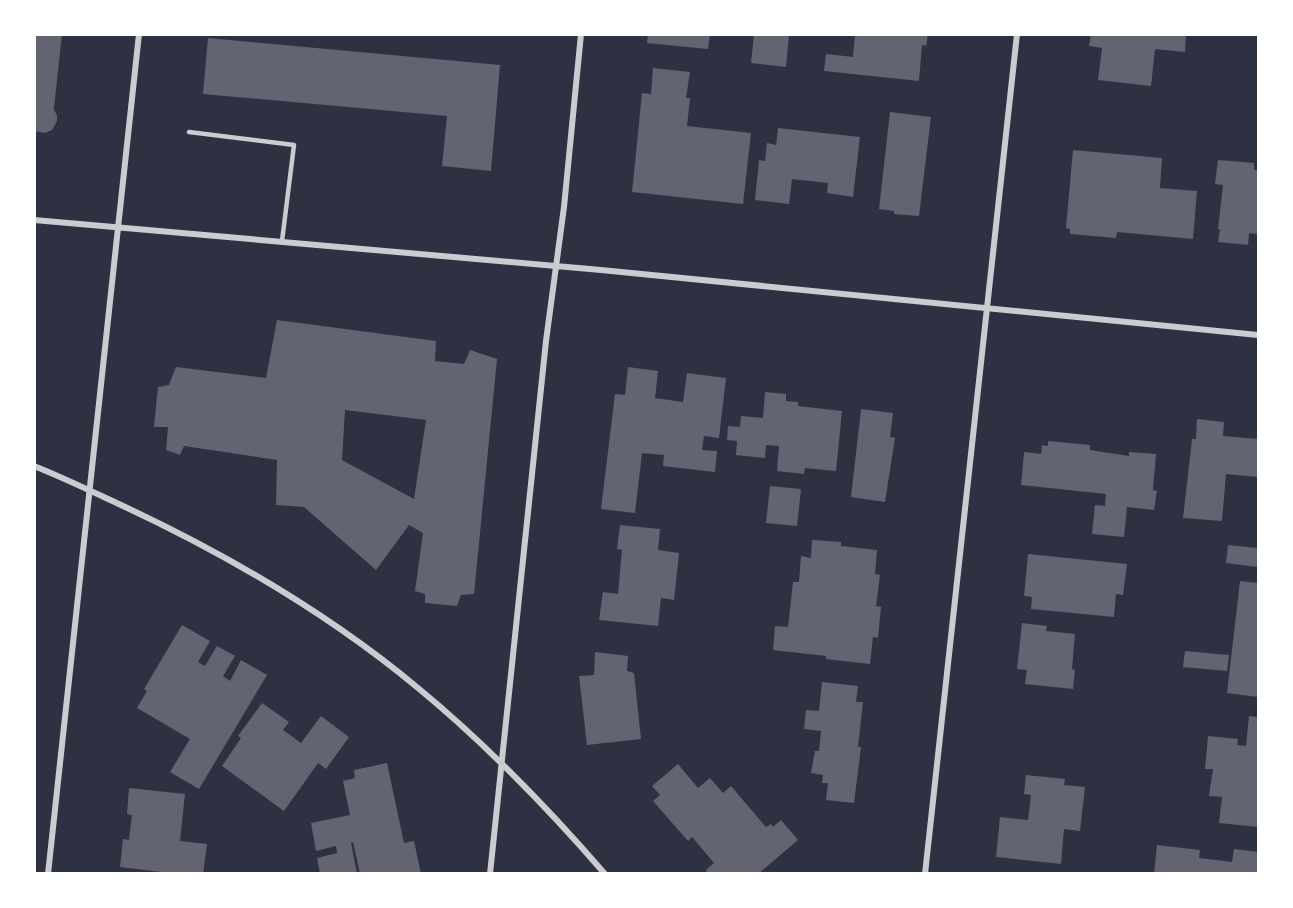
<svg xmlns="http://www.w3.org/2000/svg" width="1293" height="908" viewBox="0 0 1293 908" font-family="'Asap Condensed',sans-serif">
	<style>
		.building { fill: #626471; fill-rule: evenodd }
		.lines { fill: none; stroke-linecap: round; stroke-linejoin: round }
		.service { stroke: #caccd0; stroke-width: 4.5 }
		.minor { stroke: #caccd0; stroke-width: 6 }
	</style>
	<rect width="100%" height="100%" fill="#2d3142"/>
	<path class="building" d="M 34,34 L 62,34 L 54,108 L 53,107 L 57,116 L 57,121 L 52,130 L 45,133 L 34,131 Z
		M 648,34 L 710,34 L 708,49 L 647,43 Z
		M 754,34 L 789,35 L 786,67 L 751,63 Z
		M 855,34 L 928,34 L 926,46 L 922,45 L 919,81 L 824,71 L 826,54 L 853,57 Z
		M 1091,34 L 1186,34 L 1185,52 L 1155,49 L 1151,86 L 1098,80 L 1102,48 L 1089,46 Z
		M 208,38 L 500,65 L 491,171 L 442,166 L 447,116 L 203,94 Z
		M 653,68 L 690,72 L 686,98 L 690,98 L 687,126 L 751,133 L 743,204 L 632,192 L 642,93 L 651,94 Z
		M 890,112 L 931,117 L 919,216 L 894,214 L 894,211 L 879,209 Z
		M 778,128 L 860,137 L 853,197 L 827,193 L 828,183 L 792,179 L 789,204 L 755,200 L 759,160 L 765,161 L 767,143 L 776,145 Z
		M 1073,150 L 1162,158 L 1160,188 L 1197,191 L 1193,239 L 1117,232 L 1116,238 L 1070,234 L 1070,229 L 1066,228 Z
		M 1218,160 L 1254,163 L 1254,170 L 1258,170 L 1258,234 L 1249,233 L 1248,245 L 1218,242 L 1220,229 L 1218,229 L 1223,185 L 1215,184 Z
		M 277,320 L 436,341 L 435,361 L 464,364 L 470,350 L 497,359 L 474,594 L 461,595 L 457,606 L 425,603 L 425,594 L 415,591 L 423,533 L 409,525 L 376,570 L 304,507 L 276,505 L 277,460 L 184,446 L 180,455 L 166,450 L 168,427 L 154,427 L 158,387 L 169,385 L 176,367 L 266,378 ZM 345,410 L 426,420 L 414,499 L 342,460 Z
		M 628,367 L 658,371 L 655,398 L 683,402 L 687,373 L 726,378 L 719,438 L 704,436 L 702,450 L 717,451 L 715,472 L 663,466 L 664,455 L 642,453 L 635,513 L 601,509 L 615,394 L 625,395 Z
		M 765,392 L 786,394 L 786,401 L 798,402 L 798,406 L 842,411 L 836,471 L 805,468 L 804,474 L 777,471 L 779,446 L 766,445 L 765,458 L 736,455 L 737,441 L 727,440 L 728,426 L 740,427 L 741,416 L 763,418 Z
		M 861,409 L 893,413 L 890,437 L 895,438 L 885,502 L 851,497 Z
		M 1197,419 L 1224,422 L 1223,436 L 1258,439 L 1258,477 L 1226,474 L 1222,521 L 1183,518 L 1192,439 L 1196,439 Z
		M 1048,441 L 1090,445 L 1090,450 L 1129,456 L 1129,452 L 1156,454 L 1153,490 L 1157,491 L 1154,510 L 1127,507 L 1124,537 L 1092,534 L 1095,505 L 1105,506 L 1106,494 L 1021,485 L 1024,452 L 1041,454 L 1042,445 L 1048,446 Z
		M 770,486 L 801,489 L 797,526 L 766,523 Z
		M 620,525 L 660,529 L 658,550 L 679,553 L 674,600 L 661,598 L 658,626 L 599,620 L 603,592 L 618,594 L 622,550 L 617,549 Z
		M 812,540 L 841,542 L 841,546 L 877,550 L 875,574 L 880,575 L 876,606 L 881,607 L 878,638 L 873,637 L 870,664 L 826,659 L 826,656 L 773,650 L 775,626 L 788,627 L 793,582 L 799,582 L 801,556 L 811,558 Z
		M 1228,545 L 1258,548 L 1258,567 L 1226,563 Z
		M 1028,554 L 1127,564 L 1123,595 L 1116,594 L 1114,617 L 1031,609 L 1032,597 L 1024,596 Z
		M 1240,581 L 1258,583 L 1258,697 L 1227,693 Z
		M 1022,623 L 1047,626 L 1046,631 L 1075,634 L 1072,669 L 1075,670 L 1073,689 L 1025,684 L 1027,670 L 1017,669 Z
		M 182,625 L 210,641 L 198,662 L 205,666 L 217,646 L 235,656 L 223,676 L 230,681 L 241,660 L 267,675 L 199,789 L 170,772 L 190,739 L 137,708 L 147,691 L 144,689 Z
		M 1185,651 L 1229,655 L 1227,671 L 1183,667 Z
		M 595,652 L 628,656 L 627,671 L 634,673 L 641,739 L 587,745 L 579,676 L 594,675 Z
		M 822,682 L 858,686 L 856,702 L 863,702 L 858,747 L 861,747 L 854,803 L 826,800 L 828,783 L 822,783 L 823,775 L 811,773 L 815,751 L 819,751 L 821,731 L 804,729 L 806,710 L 819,711 Z
		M 262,703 L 289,722 L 283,730 L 301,743 L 321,716 L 349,737 L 326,769 L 318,763 L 284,811 L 222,766 L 241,738 L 238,736 Z
		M 1249,716 L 1258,717 L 1258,827 L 1219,823 L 1222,797 L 1209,796 L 1213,769 L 1205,769 L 1208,736 L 1238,739 L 1237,745 L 1246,746 Z
		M 387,763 L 404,843 L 414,841 L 421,874 L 360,874 L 353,842 L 351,843 L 357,874 L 320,874 L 317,858 L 337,853 L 336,846 L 316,851 L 311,823 L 350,815 L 343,781 L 355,778 L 354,770 Z
		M 678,764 L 698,788 L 710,778 L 723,793 L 731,786 L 766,827 L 771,824 L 773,827 L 781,820 L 798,840 L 758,874 L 708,874 L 706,870 L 714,863 L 692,837 L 688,841 L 653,801 L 660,795 L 652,786 Z
		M 1026,775 L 1065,779 L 1064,785 L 1085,787 L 1080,831 L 1064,829 L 1061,864 L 996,857 L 1000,817 L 1028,820 L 1031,795 L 1024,794 Z
		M 129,788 L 185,794 L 180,841 L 207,844 L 203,874 L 178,874 L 120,867 L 123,839 L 129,840 L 132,815 L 127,814 Z
		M 1157,845 L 1200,850 L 1199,858 L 1232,862 L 1234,849 L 1258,852 L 1258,874 L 1154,874 Z"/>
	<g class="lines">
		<path class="service" d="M 189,132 L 294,145 L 282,241"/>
		<path class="minor" d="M 34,220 L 601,270 L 1258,335
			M 34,466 C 64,478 93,492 121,505 C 226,554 329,614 418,688 C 486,744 547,807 605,874
			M 48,874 L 139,34
			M 490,874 L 546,341 L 564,207 L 581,34
			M 925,874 L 1017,34"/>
	</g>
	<rect width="1293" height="908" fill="none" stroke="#ffffff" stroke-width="72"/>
</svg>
